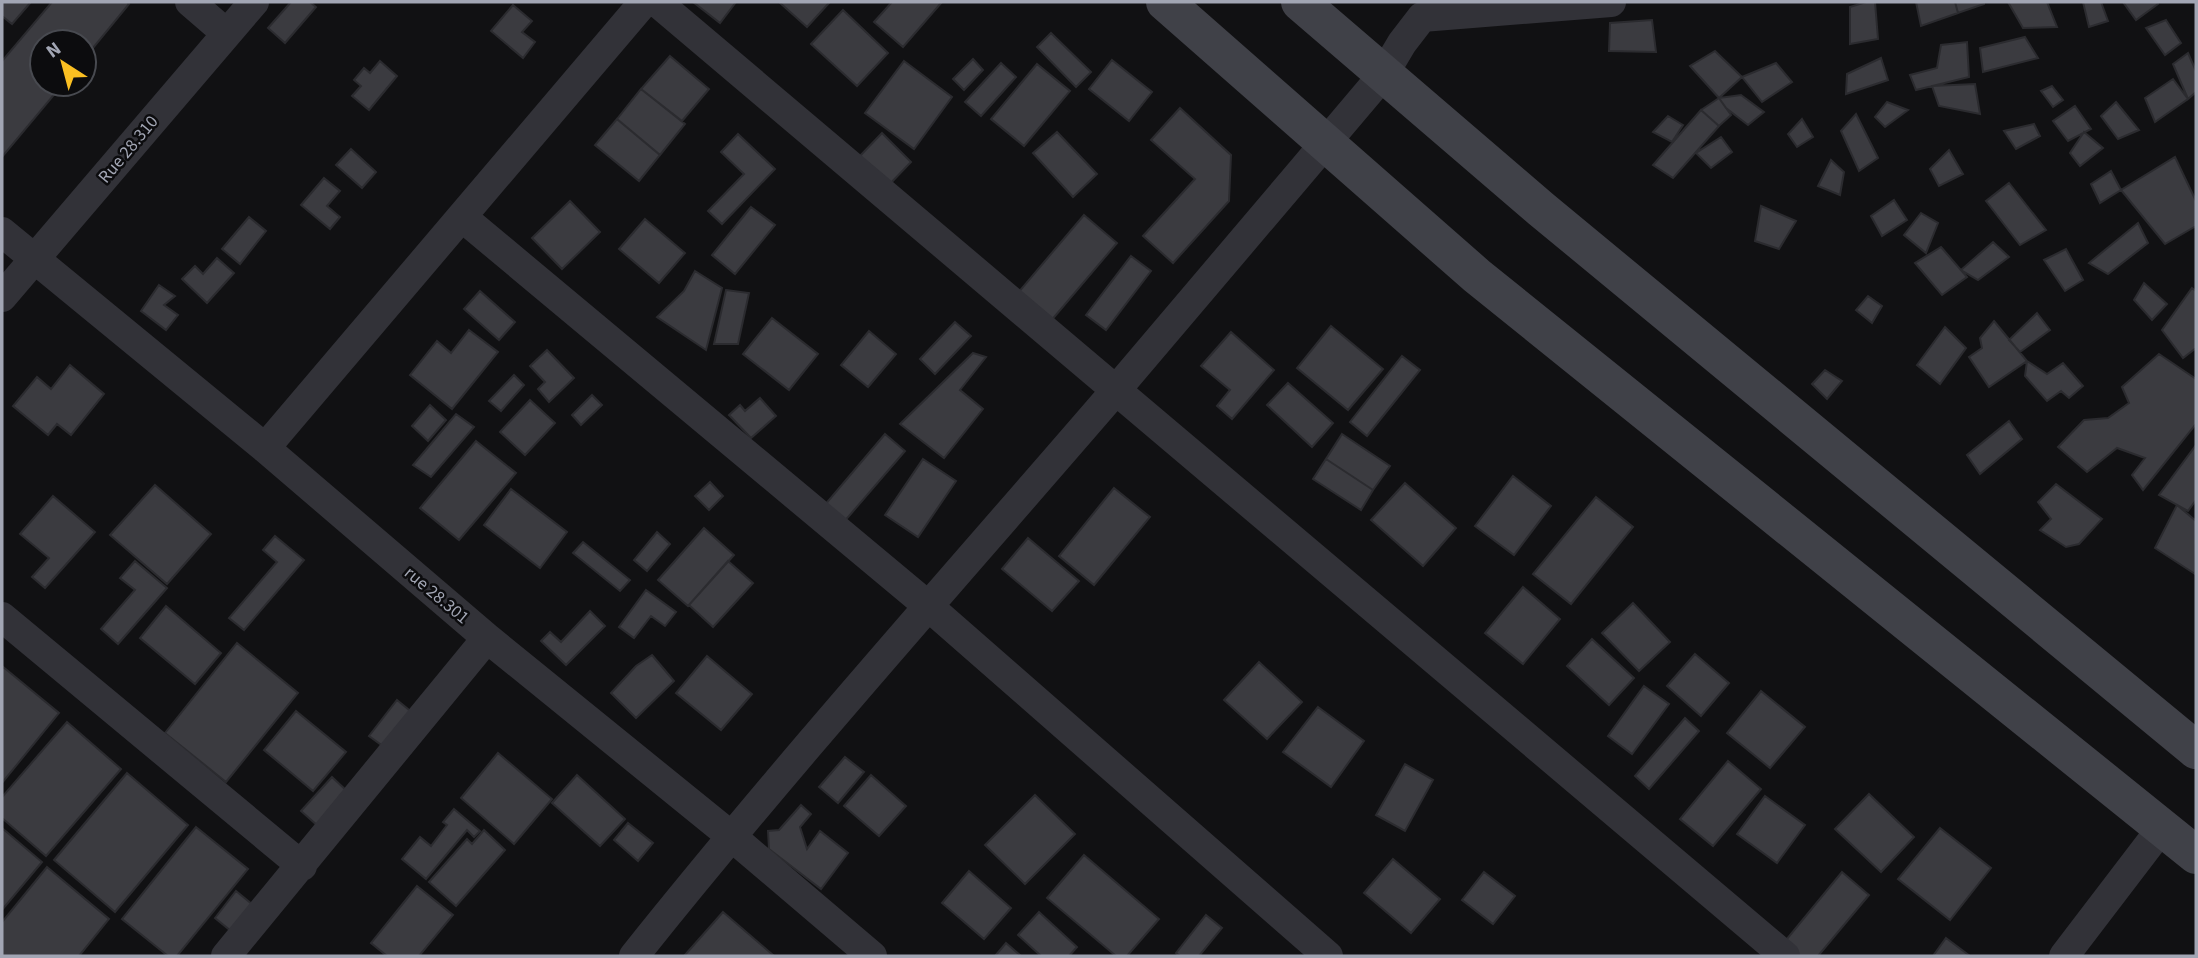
<svg xmlns="http://www.w3.org/2000/svg" width="2198" height="958" viewBox="0 0 2198 958" font-family="'Source Sans 3',sans-serif">
	<style>
		.building { fill: #3b3b40; stroke: #2b2b2f; stroke-width: 2 }
		.lines { fill: none; stroke-linecap: round; stroke-linejoin: round }
		.street { stroke: #323238; stroke-width: 30 }
		.secondary { stroke: #404148; stroke-width: 38 }
		.labels { text-anchor: middle; stroke-width: 5; stroke-linejoin: round; paint-order: stroke }
		.street-label { font-size: 18px; fill: #a2a6b4; stroke: #0c0c0e }
	</style>
	<rect width="100%" height="100%" fill="#111113"/>
	<path class="building" d="M 2,2 L 31,2 L 12,24 L 2,16 Z
		M 52,2 L 127,2 L 129,4 L 84,59 L 84,42 L 42,42 L 42,84 L 63,84 L 2,157 L 2,61 Z
		M 291,2 L 310,2 L 316,7 L 285,43 L 268,28 Z
		M 693,2 L 736,2 L 720,23 Z
		M 779,2 L 827,2 L 829,3 L 807,27 Z
		M 892,2 L 942,2 L 903,47 L 874,22 Z
		M 1866,2 L 1875,2 L 1878,39 L 1850,44 L 1850,7 Z
		M 1916,2 L 1955,2 L 1958,13 L 1921,26 Z
		M 1955,2 L 1984,2 L 1984,4 L 1958,13 Z
		M 2008,2 L 2047,2 L 2057,27 L 2023,28 Z
		M 2083,2 L 2101,2 L 2108,21 L 2089,27 Z
		M 2123,2 L 2157,2 L 2158,4 L 2136,20 Z
		M 513,5 L 532,21 L 522,32 L 535,42 L 523,58 L 491,31 Z
		M 843,10 L 888,53 L 857,86 L 811,44 Z
		M 1652,20 L 1656,52 L 1609,51 L 1610,23 Z
		M 2166,20 L 2181,43 L 2165,55 L 2146,28 Z
		M 1051,33 L 1091,72 L 1076,87 L 1037,47 Z
		M 2025,37 L 2038,58 L 1983,72 L 1980,48 Z
		M 1967,42 L 1969,77 L 1916,90 L 1910,75 L 1937,68 L 1941,45 Z
		M 1715,51 L 1742,77 L 1719,98 L 1690,66 Z
		M 2188,53 L 2196,71 L 2196,92 L 2188,99 L 2173,64 Z
		M 670,56 L 709,89 L 682,121 L 641,89 Z
		M 1881,58 L 1888,80 L 1846,94 L 1847,74 Z
		M 973,59 L 983,70 L 964,90 L 953,79 Z
		M 1112,60 L 1152,92 L 1129,121 L 1089,89 Z
		M 380,61 L 397,76 L 369,110 L 352,96 L 361,86 L 354,80 L 364,68 L 370,73 Z
		M 904,61 L 952,97 L 914,149 L 865,113 Z
		M 1001,63 L 1016,77 L 981,116 L 965,102 Z
		M 1776,63 L 1792,82 L 1762,102 L 1742,77 Z
		M 1037,64 L 1070,91 L 1024,146 L 991,119 Z
		M 2173,79 L 2188,99 L 2155,122 L 2145,98 Z
		M 1975,84 L 1980,114 L 1939,106 L 1932,86 Z
		M 2052,86 L 2063,100 L 2053,107 L 2041,91 Z
		M 641,89 L 685,124 L 660,155 L 617,119 Z
		M 1741,95 L 1764,112 L 1748,125 L 1726,108 L 1719,98 Z
		M 1719,98 L 1731,115 L 1719,126 L 1701,110 Z
		M 1887,102 L 1908,110 L 1885,127 L 1875,117 Z
		M 2116,102 L 2139,130 L 2118,139 L 2101,116 Z
		M 2075,106 L 2091,129 L 2068,141 L 2053,121 Z
		M 1180,108 L 1231,155 L 1229,201 L 1173,263 L 1143,236 L 1195,179 L 1151,140 Z
		M 1701,110 L 1719,126 L 1673,178 L 1653,165 Z
		M 1856,114 L 1878,158 L 1859,171 L 1841,131 Z
		M 1668,116 L 1683,125 L 1672,142 L 1653,132 Z
		M 617,119 L 660,155 L 639,181 L 595,145 Z
		M 1802,119 L 1813,137 L 1797,147 L 1788,134 Z
		M 2034,124 L 2040,136 L 2016,149 L 2004,131 Z
		M 1057,132 L 1097,174 L 1073,197 L 1033,153 Z
		M 2084,132 L 2103,148 L 2080,166 L 2070,153 Z
		M 882,133 L 911,162 L 886,188 L 857,159 Z
		M 738,134 L 775,169 L 722,224 L 708,211 L 744,174 L 721,152 Z
		M 1721,137 L 1732,152 L 1711,168 L 1696,153 Z
		M 351,149 L 376,172 L 362,188 L 336,165 Z
		M 1949,150 L 1963,174 L 1939,186 L 1930,169 Z
		M 2175,157 L 2196,201 L 2196,226 L 2165,244 L 2121,190 Z
		M 1831,160 L 1844,172 L 1840,195 L 1818,186 Z
		M 2111,171 L 2121,190 L 2100,203 L 2091,184 Z
		M 324,178 L 340,191 L 327,206 L 340,217 L 330,229 L 301,205 Z
		M 2009,183 L 2046,230 L 2020,245 L 1986,201 Z
		M 1894,200 L 1907,220 L 1882,236 L 1871,216 Z
		M 570,201 L 600,232 L 562,269 L 532,238 Z
		M 1761,206 L 1796,221 L 1779,249 L 1755,241 Z
		M 751,207 L 775,225 L 735,274 L 712,255 Z
		M 1921,213 L 1938,223 L 1926,253 L 1904,235 Z
		M 1084,215 L 1117,243 L 1050,322 L 1017,294 Z
		M 249,217 L 266,231 L 240,264 L 222,249 Z
		M 645,219 L 685,253 L 659,283 L 619,249 Z
		M 2138,223 L 2148,243 L 2108,274 L 2089,263 Z
		M 1993,242 L 2009,257 L 1978,280 L 1961,270 Z
		M 1941,247 L 1967,277 L 1942,295 L 1915,263 Z
		M 2066,249 L 2083,280 L 2065,291 L 2044,260 Z
		M 1131,256 L 1151,271 L 1106,330 L 1086,315 Z
		M 217,258 L 234,273 L 207,303 L 182,279 L 195,266 L 203,274 Z
		M 695,271 L 722,288 L 706,350 L 657,317 L 684,291 Z
		M 2144,283 L 2167,304 L 2152,320 L 2134,300 Z
		M 159,285 L 175,296 L 164,305 L 178,315 L 166,330 L 141,311 Z
		M 2192,288 L 2196,291 L 2196,348 L 2183,358 L 2162,330 Z
		M 726,290 L 749,293 L 738,344 L 714,344 Z
		M 480,291 L 515,322 L 499,340 L 464,309 Z
		M 1868,296 L 1882,306 L 1872,323 L 1856,310 Z
		M 2037,313 L 2050,330 L 2020,352 L 2009,340 Z
		M 772,318 L 818,354 L 789,390 L 743,354 Z
		M 1994,321 L 2027,361 L 1989,387 L 1969,357 L 1982,348 L 1980,338 Z
		M 955,322 L 971,336 L 935,374 L 920,359 Z
		M 1331,326 L 1383,369 L 1348,410 L 1297,368 Z
		M 1945,327 L 1966,348 L 1940,384 L 1917,365 Z
		M 469,330 L 498,352 L 452,409 L 410,375 L 437,341 L 451,353 Z
		M 869,331 L 896,354 L 868,387 L 841,365 Z
		M 1231,332 L 1274,370 L 1232,419 L 1217,406 L 1230,390 L 1201,366 Z
		M 547,350 L 574,378 L 549,402 L 538,389 L 545,382 L 530,366 Z
		M 973,353 L 986,357 L 960,390 L 983,409 L 944,458 L 900,424 Z
		M 2159,354 L 2196,379 L 2196,424 L 2143,490 L 2132,475 L 2145,458 L 2117,448 L 2087,472 L 2058,447 L 2084,420 L 2108,418 L 2129,403 L 2122,387 Z
		M 1402,356 L 1420,370 L 1367,436 L 1350,422 Z
		M 2027,361 L 2047,374 L 2063,363 L 2083,386 L 2069,398 L 2061,391 L 2047,401 L 2025,376 Z
		M 70,365 L 104,394 L 71,435 L 57,424 L 48,435 L 13,406 L 37,377 L 51,389 Z
		M 1825,370 L 1842,381 L 1827,399 L 1812,384 Z
		M 514,375 L 524,385 L 501,411 L 489,401 Z
		M 1288,383 L 1333,423 L 1312,447 L 1267,405 Z
		M 592,395 L 602,405 L 581,425 L 572,415 Z
		M 760,398 L 776,416 L 751,438 L 729,415 L 740,405 L 745,411 Z
		M 530,400 L 555,423 L 525,455 L 500,432 Z
		M 430,405 L 446,420 L 428,441 L 412,426 Z
		M 456,414 L 474,427 L 431,477 L 413,465 Z
		M 2009,421 L 2022,439 L 1980,474 L 1967,455 Z
		M 885,434 L 905,451 L 843,523 L 823,507 Z
		M 1342,434 L 1390,466 L 1373,490 L 1326,459 Z
		M 476,441 L 516,473 L 459,540 L 420,508 Z
		M 2196,445 L 2196,500 L 2188,511 L 2159,495 Z
		M 923,459 L 956,481 L 918,537 L 885,515 Z
		M 1326,459 L 1373,490 L 1361,510 L 1313,479 Z
		M 1513,476 L 1551,506 L 1514,555 L 1475,526 Z
		M 710,482 L 723,496 L 709,510 L 695,496 Z
		M 1405,483 L 1456,528 L 1423,566 L 1371,520 Z
		M 2056,484 L 2102,519 L 2079,544 L 2066,547 L 2040,530 L 2051,519 L 2038,502 Z
		M 155,485 L 211,534 L 167,584 L 110,535 Z
		M 1114,488 L 1150,517 L 1094,585 L 1059,556 Z
		M 511,489 L 567,532 L 540,568 L 484,525 Z
		M 53,496 L 95,532 L 45,588 L 32,577 L 49,558 L 20,534 Z
		M 1596,497 L 1633,527 L 1571,604 L 1533,574 Z
		M 2177,505 L 2196,521 L 2195,574 L 2155,548 Z
		M 704,528 L 734,555 L 688,606 L 658,580 Z
		M 657,532 L 670,544 L 647,571 L 634,560 Z
		M 275,536 L 304,560 L 244,630 L 229,618 L 277,562 L 263,550 Z
		M 1028,538 L 1079,581 L 1052,611 L 1002,569 Z
		M 583,542 L 630,580 L 620,591 L 573,553 Z
		M 135,561 L 167,588 L 118,644 L 101,629 L 135,590 L 120,578 Z
		M 728,561 L 753,583 L 713,627 L 689,605 Z
		M 1523,587 L 1560,619 L 1523,664 L 1485,633 Z
		M 646,590 L 676,612 L 665,626 L 651,616 L 634,638 L 619,627 Z
		M 1633,603 L 1670,642 L 1639,671 L 1602,633 Z
		M 166,606 L 221,653 L 195,684 L 140,638 Z
		M 590,611 L 605,626 L 566,665 L 541,641 L 550,632 L 561,642 Z
		M 1592,639 L 1634,678 L 1609,705 L 1567,666 Z
		M 237,643 L 298,693 L 226,782 L 165,733 Z
		M 1695,654 L 1729,683 L 1701,716 L 1667,686 Z
		M 652,655 L 674,681 L 636,718 L 611,693 L 636,666 Z
		M 707,656 L 752,694 L 721,730 L 676,693 Z
		M 1259,662 L 1302,702 L 1267,739 L 1224,700 Z
		M 2,666 L 59,713 L 2,783 Z
		M 1644,686 L 1669,704 L 1632,754 L 1608,736 Z
		M 1761,691 L 1805,727 L 1770,768 L 1727,733 Z
		M 397,700 L 414,714 L 387,749 L 369,736 Z
		M 1318,707 L 1364,741 L 1331,787 L 1283,752 Z
		M 296,711 L 346,752 L 313,791 L 264,750 Z
		M 1685,718 L 1699,731 L 1649,789 L 1635,776 Z
		M 67,722 L 121,769 L 46,856 L 2,818 L 2,797 Z
		M 498,753 L 552,799 L 514,844 L 461,798 Z
		M 845,757 L 864,772 L 838,803 L 819,787 Z
		M 1728,761 L 1761,789 L 1713,846 L 1680,819 Z
		M 1405,764 L 1433,780 L 1405,831 L 1376,815 Z
		M 127,773 L 188,825 L 115,912 L 54,860 Z
		M 577,775 L 625,819 L 600,846 L 552,803 Z
		M 871,775 L 906,806 L 879,836 L 844,806 Z
		M 332,777 L 348,792 L 318,826 L 301,811 Z
		M 1869,794 L 1914,837 L 1881,872 L 1835,829 Z
		M 1035,795 L 1075,834 L 1025,884 L 985,845 Z
		M 1765,796 L 1805,825 L 1777,863 L 1737,834 Z
		M 801,805 L 811,814 L 800,827 L 807,849 L 820,831 L 848,853 L 821,889 L 769,849 L 768,831 L 779,830 Z
		M 454,809 L 480,831 L 474,837 L 467,830 L 426,879 L 402,859 L 420,837 L 431,846 L 447,825 L 443,822 Z
		M 628,823 L 653,843 L 638,861 L 614,840 Z
		M 196,827 L 248,869 L 177,956 L 168,956 L 122,919 Z
		M 2,828 L 42,862 L 2,910 Z
		M 1940,828 L 1991,868 L 1950,920 L 1898,879 Z
		M 484,830 L 505,850 L 456,906 L 429,882 L 467,839 L 472,844 Z
		M 1084,855 L 1159,919 L 1127,956 L 1116,956 L 1047,898 Z
		M 1393,859 L 1440,899 L 1411,933 L 1364,893 Z
		M 47,867 L 109,919 L 79,956 L 2,956 L 2,922 Z
		M 969,871 L 1011,908 L 984,939 L 942,903 Z
		M 1484,872 L 1515,896 L 1493,924 L 1462,900 Z
		M 1842,872 L 1869,895 L 1818,956 L 1794,956 L 1781,946 Z
		M 417,886 L 453,915 L 419,956 L 387,956 L 371,943 Z
		M 236,891 L 253,905 L 231,931 L 215,918 Z
		M 723,912 L 773,955 L 772,956 L 684,956 Z
		M 1039,912 L 1077,947 L 1069,956 L 1041,956 L 1018,935 Z
		M 1206,915 L 1222,928 L 1199,956 L 1180,956 L 1176,953 Z
		M 1946,938 L 1970,956 L 1933,956 Z
		M 1006,943 L 1021,956 L 995,956 Z"/>
	<g class="lines">
		<path class="street" d="M 190,2 L 226,33
			M 657,2 L 1785,956
			M 462,217 L 927,605 L 1328,956
			M 2,232 L 265,448 L 487,638 L 731,836 L 872,956
			M 2,297 L 254,2
			M 265,448 L 644,2
			M 2,617 L 302,866
			M 226,956 L 487,638
			M 634,956 C 789,762 954,578 1116,390 C 1206,285 1294,180 1383,75 L 1402,43 L 1422,17 L 1611,2
			M 2064,956 L 2161,829"/>
		<path class="secondary" d="M 1165,2 L 1477,276 L 2196,855
			M 1300,2 L 1541,209 L 2196,750"/>
	</g>
	<g class="labels">
		<g class="street-label">
			<text transform="translate(128 149) rotate(-50)" y="6">Rue 28.310</text>
			<text transform="translate(437 595) rotate(40)" y="6">rue 28.301</text>
		</g>
	</g>
	<rect width="2198" height="958" fill="none" stroke="#a2a6b4" stroke-width="7"/>
	<g transform="translate(63 63) rotate(324)"><circle r="33" fill="#0c0c0e" stroke="#484a50" stroke-width="2"/>
	<path d="M0-5L12 26L0 18L-12 26Z" fill="#fabf22"/>
	<text y="-10" font-size="19" font-weight="bold" text-anchor="middle" fill="#a2a6b4">N</text>
	</g>
</svg>
